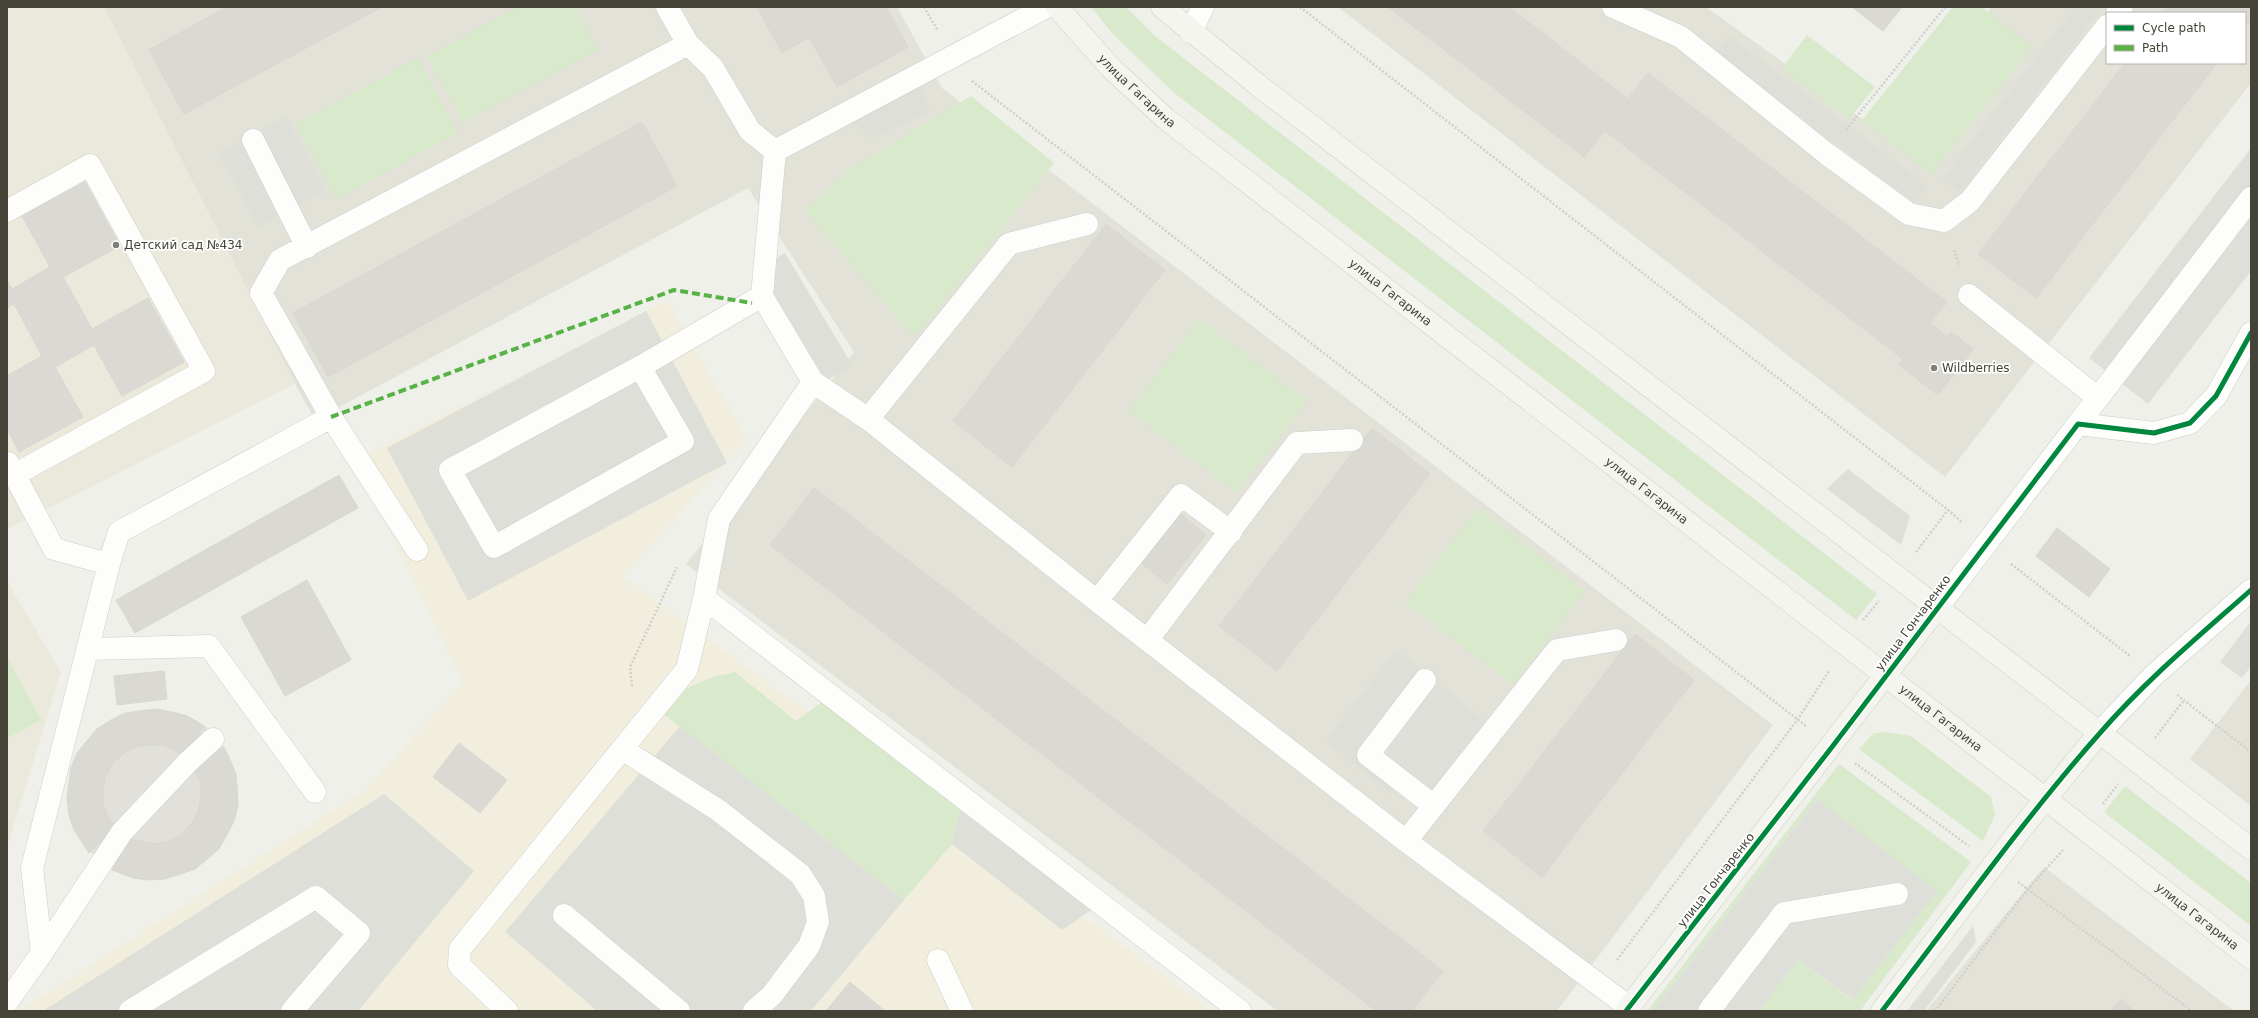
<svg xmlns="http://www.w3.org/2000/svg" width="2258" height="1018" viewBox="0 0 2258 1018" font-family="'DejaVu Sans',sans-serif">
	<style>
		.residential { fill: #e3e2d8; fill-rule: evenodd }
		.commercial { fill: #f2eede }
		.industrial { fill: #e1e0da }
		.education { fill: #eae9db }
		.green { fill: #d8e9cc }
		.parking { fill: #dfdfda }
		.building { fill: #dad9d3; stroke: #d8d7d1 }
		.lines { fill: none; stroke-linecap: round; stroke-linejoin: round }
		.lane-casing { stroke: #cecec8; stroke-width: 23 }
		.street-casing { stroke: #cecec8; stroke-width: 23 }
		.secondary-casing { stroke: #cecec2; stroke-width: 23 }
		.path { stroke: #d1cfcb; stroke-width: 2.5; stroke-dasharray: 2 2; stroke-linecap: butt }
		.lane { stroke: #fdfdfc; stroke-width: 22 }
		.street { stroke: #fdfdfc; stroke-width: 22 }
		.secondary { stroke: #f5f5ef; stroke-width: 22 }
		.quiet { stroke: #57b346; stroke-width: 4; stroke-dasharray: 8 4; stroke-linecap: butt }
		.cycleway-casing { stroke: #fff; stroke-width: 8 }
		.cycleway { stroke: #00873e; stroke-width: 5 }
		.poi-dot { fill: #818076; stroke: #fff; stroke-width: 1.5 }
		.labels { text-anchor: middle; stroke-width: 3.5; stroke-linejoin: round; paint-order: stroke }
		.street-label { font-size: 12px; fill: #454337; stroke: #fff }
		.poi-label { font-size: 12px; fill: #454337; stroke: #fff; text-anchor: start }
	</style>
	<rect width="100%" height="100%" fill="#f0f0eb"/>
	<path class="residential" d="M 104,7 L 897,7 L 942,88 L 1773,725 L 1557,1011 L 1278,1011 L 686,564 L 854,352 L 748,188 L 315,420 L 295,384 Z
		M 1338,7 L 1706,7 L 1887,137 L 1992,7 L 2251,7 L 2251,83 L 1945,477 ZM 2107,13 L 2245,13 L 2245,63 L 2107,63 Z
		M 2251,680 L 2251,806 L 2190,759 Z
		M 2044,867 L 2234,1011 L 1926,1011 Z"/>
	<path class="commercial" d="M 667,300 L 747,439 L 623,576 L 1211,1011 L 19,1011 L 365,790 L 463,682 L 355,460 Z"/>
	<path class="industrial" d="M68 794a85 85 0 1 1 170 0a85 85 0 1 1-170 0Z"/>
	<path class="education" d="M 7,7 L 104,7 L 295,384 L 7,529 Z
		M 7,581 L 61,672 L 7,847 Z"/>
	<path class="green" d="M 518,7 L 575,7 L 598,50 L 463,122 L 427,56 Z
		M 1091,7 L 1126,7 L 1155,36 L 1877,594 L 1856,620 L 1173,92 L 1112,33 Z
		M 1953,7 L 1982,7 L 2032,47 L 1931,174 L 1862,120 Z
		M 1807,35 L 1875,87 L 1849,119 L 1782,68 Z
		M 418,58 L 458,133 L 336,199 L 296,124 Z
		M 971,96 L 1054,163 L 924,327 L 912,335 L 805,211 L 847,171 Z
		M 1199,319 L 1307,401 L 1237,493 L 1129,411 Z
		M 1478,508 L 1585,591 L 1513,685 L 1405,602 Z
		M 7,657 L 41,720 L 7,738 Z
		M 735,672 L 796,721 L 822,702 L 960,810 L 952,844 L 904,900 L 665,715 L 687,688 L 713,677 Z
		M 1885,732 L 1911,736 L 1991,797 L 1995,815 L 1983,841 L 1859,749 L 1874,733 Z
		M 1839,764 L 1971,862 L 1860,1011 L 1759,1011 L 1798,960 L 1852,1000 L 1817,799 L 1653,1011 L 1649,1011 L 1648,1010 Z
		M 2125,786 L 2251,883 L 2251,926 L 2104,812 Z"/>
	<path class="parking" d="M 2075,7 L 2103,7 L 1959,193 L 1942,179 Z
		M 1729,36 L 1928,186 L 1915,204 L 1716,53 Z
		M 921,85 L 929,111 L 872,139 L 851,121 Z
		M 286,116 L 326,190 L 258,227 L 219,153 Z
		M 2251,148 L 2251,271 L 2148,404 L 2089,358 Z
		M 785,253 L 852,365 L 826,381 L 758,269 Z
		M 646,311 L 727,463 L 468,601 L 387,448 Z
		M 1848,469 L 1910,516 L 1901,545 L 1827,489 Z
		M 2251,621 L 2251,666 L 2242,678 L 2220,662 Z
		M 1397,650 L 1486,722 L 1428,795 L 1403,775 L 1390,793 L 1325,741 Z
		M 680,726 L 904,900 L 811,1011 L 597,1011 L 505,932 Z
		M 384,794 L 474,871 L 358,1011 L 43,1011 Z
		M 1817,799 L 1937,891 L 1853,1000 L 1798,960 L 1759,1011 L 1653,1011 Z
		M 960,810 L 1091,910 L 1062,930 L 952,844 Z
		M 1973,926 L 1976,942 L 1924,1011 L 1907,1011 Z"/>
	<path class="building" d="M 227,7 L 382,7 L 184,114 L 149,50 Z
		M 757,7 L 886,7 L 908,47 L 837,87 L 809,37 L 782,53 Z
		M 1388,7 L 1509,7 L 1628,99 L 1648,73 L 1947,302 L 1930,323 L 1947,337 L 1951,332 L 1973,349 L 1938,395 L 1899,365 L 1903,359 L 1605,131 L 1584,157 Z
		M 1852,7 L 1902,7 L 1883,31 Z
		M 2168,7 L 2251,7 L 2251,19 L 2245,27 L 2245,13 L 2163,13 Z
		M 2125,63 L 2217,63 L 2036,298 L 1978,254 Z
		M 642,122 L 677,186 L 328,377 L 293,313 Z
		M 85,182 L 120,246 L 63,277 L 92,329 L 148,298 L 184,362 L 122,396 L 94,345 L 55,367 L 83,417 L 19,452 L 7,429 L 7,376 L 42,356 L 14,304 L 7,308 L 7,280 L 12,289 L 50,267 L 22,216 Z
		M 1106,224 L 1165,270 L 1012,467 L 953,421 Z
		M 1372,428 L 1430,474 L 1277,671 L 1219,626 Z
		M 339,475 L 358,508 L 135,633 L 116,600 Z
		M 814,488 L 1443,971 L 1412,1011 L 1376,1011 L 770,545 Z
		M 1178,512 L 1206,535 L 1167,584 L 1139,561 Z
		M 2057,528 L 2110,569 L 2089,597 L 2036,556 Z
		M 307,580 L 351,660 L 285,696 L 241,617 Z
		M 1635,634 L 1694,680 L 1542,877 L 1483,831 Z
		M 164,671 L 167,699 L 117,705 L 114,676 Z
		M 156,709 L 187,716 L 204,726 L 185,756 L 164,745 L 150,745 L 136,747 L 123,754 L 113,763 L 106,776 L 103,789 L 103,804 L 108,817 L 116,828 L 89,853 L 74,830 L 69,815 L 67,799 L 71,768 L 77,753 L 97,729 L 111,720 L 125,713 Z
		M 459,743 L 507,780 L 480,813 L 433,777 Z
		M 224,747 L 236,774 L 238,806 L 234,821 L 219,849 L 195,869 L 165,879 L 149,880 L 133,878 L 112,870 L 129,839 L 155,844 L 169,841 L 181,835 L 191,824 L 198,812 L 201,798 L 201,784 L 194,767 Z
		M 850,982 L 885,1011 L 826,1011 Z
		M 2121,1000 L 2135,1011 L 2111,1011 Z"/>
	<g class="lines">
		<defs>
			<path id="lane" d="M 667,7 L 688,44 L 713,68 L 750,131 L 775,151 L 762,296 L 813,382 L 868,419 L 1097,601 L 1406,841 L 1629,1007
				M 1613,7 L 1681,37 L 1827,154 L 1909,214 L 1944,221 L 1970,201 L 2107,26
				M 2117,13 L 2122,7
				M 1191,32 L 1203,7
				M 253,140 L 307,247
				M 775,151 L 1046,7
				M 7,211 L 90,165 L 204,371 L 14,475
				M 1969,295 L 2098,398
				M 640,367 L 683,441 L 494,547 L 450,470 L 640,367 L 762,296
				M 331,417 L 417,550
				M 868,419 L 1009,244 L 1087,224
				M 2078,424 L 2251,198
				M 8,463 L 54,549 L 109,564
				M 704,598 L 1240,1011
				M 1097,601 L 1181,495 L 1231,532
				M 1148,639 L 1297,443 L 1352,440
				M 89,649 L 209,646 L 315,792
				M 1425,680 L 1368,755 L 1434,806
				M 622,749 L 718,810 L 800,874 L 814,896 L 818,922 L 809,946 L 772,995 L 754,1011
				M 1406,841 L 1557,650 L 1616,640
				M 564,915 L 679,1011
				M 42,953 L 122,832 L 188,762 L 213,739
				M 938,960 L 962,1011
				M 7,1002 L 42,953 L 32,868 L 109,564 L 119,532 L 331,417 L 261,293 L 280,260 L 688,44
				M 130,1011 L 316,897 L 359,933 L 292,1011
				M 507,1011 L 459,965 L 460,949 L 687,669 L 704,598 L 719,519 L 813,382
				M 1709,1011 L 1784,913 L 1897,894"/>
			<path id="street" d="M 1937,608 L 2078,424 L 2154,433 L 2190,423 L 2216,396 L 2251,333
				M 2100,732 L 2154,675 L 2251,590"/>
			<g id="secondary">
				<path id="s1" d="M 1057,7 L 1111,68 L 1166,119 L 2251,958"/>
				<path d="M 1162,7 L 1258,85 L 2251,849"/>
				<path d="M 1626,1011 L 1937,608"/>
				<path d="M 1882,1011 L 2021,829 L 2100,732"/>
			</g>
		</defs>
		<use href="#lane" class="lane-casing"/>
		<use href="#street" class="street-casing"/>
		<use href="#secondary" class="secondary-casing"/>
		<path class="path" d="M 924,7 L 938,31
			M 1300,7 L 1948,510 L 1963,523
			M 972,81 L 1806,726
			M 1846,130 L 1945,7
			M 1954,250 L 1959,266
			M 1916,552 L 1948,510
			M 2011,564 L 2130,656
			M 1863,620 L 1879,601
			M 632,686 L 630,667 L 677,567
			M 2177,695 L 2251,752
			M 2155,738 L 2184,700
			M 1855,763 L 1969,846
			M 2103,804 L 2118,784
			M 2018,882 L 2192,1011
			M 1617,960 L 1798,719 L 1829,671
			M 1935,1011 L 2028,889 L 2063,850"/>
		<use href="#lane" class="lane"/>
		<use href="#street" class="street"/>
		<use href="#secondary" class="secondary"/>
		<path class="quiet" d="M 331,417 L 674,290 L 752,303"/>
		<defs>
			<path id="cycleway" d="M 1626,1011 L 1832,747 L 2078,424 L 2154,433 L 2190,423 L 2216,396 L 2251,333
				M 1882,1011 C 1954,918 2022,821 2100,733 C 2146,680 2199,636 2251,590"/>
		</defs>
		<use href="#cycleway" class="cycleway-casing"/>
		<use href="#cycleway" class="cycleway"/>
	</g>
	<g class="poi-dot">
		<circle cx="116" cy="245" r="4"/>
		<circle cx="1934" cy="368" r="4"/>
	</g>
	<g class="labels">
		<g class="street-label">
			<text dy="4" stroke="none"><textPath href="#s1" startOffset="116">улица Гагарина</textPath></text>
			<text dy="4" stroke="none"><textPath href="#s1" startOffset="440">улица Гагарина</textPath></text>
			<text dy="4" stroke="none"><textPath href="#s1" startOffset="764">улица Гагарина</textPath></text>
			<text transform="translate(1913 623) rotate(-53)" y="4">улица Гончаренко</text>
			<text dy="4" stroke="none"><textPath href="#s1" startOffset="1136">улица Гагарина</textPath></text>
			<text transform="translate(1716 880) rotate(-52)" y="4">улица Гончаренко</text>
			<text dy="4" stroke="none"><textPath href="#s1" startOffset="1460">улица Гагарина</textPath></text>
		</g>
		<g class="poi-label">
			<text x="124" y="249">Детский сад №434</text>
			<text x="1942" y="372">Wildberries</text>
		</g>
	</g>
	<rect width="2258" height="1018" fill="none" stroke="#454337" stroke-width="16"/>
	<rect x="2106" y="12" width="140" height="52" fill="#ffffff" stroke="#b5b4af"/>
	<rect x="2114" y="25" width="20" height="6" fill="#00873e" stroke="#b5b4af"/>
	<text x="2142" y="32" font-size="12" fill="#454337">Cycle path</text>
	<rect x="2114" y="45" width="20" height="6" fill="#57b346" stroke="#b5b4af"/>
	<text x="2142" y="52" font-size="12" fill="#454337">Path</text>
</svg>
